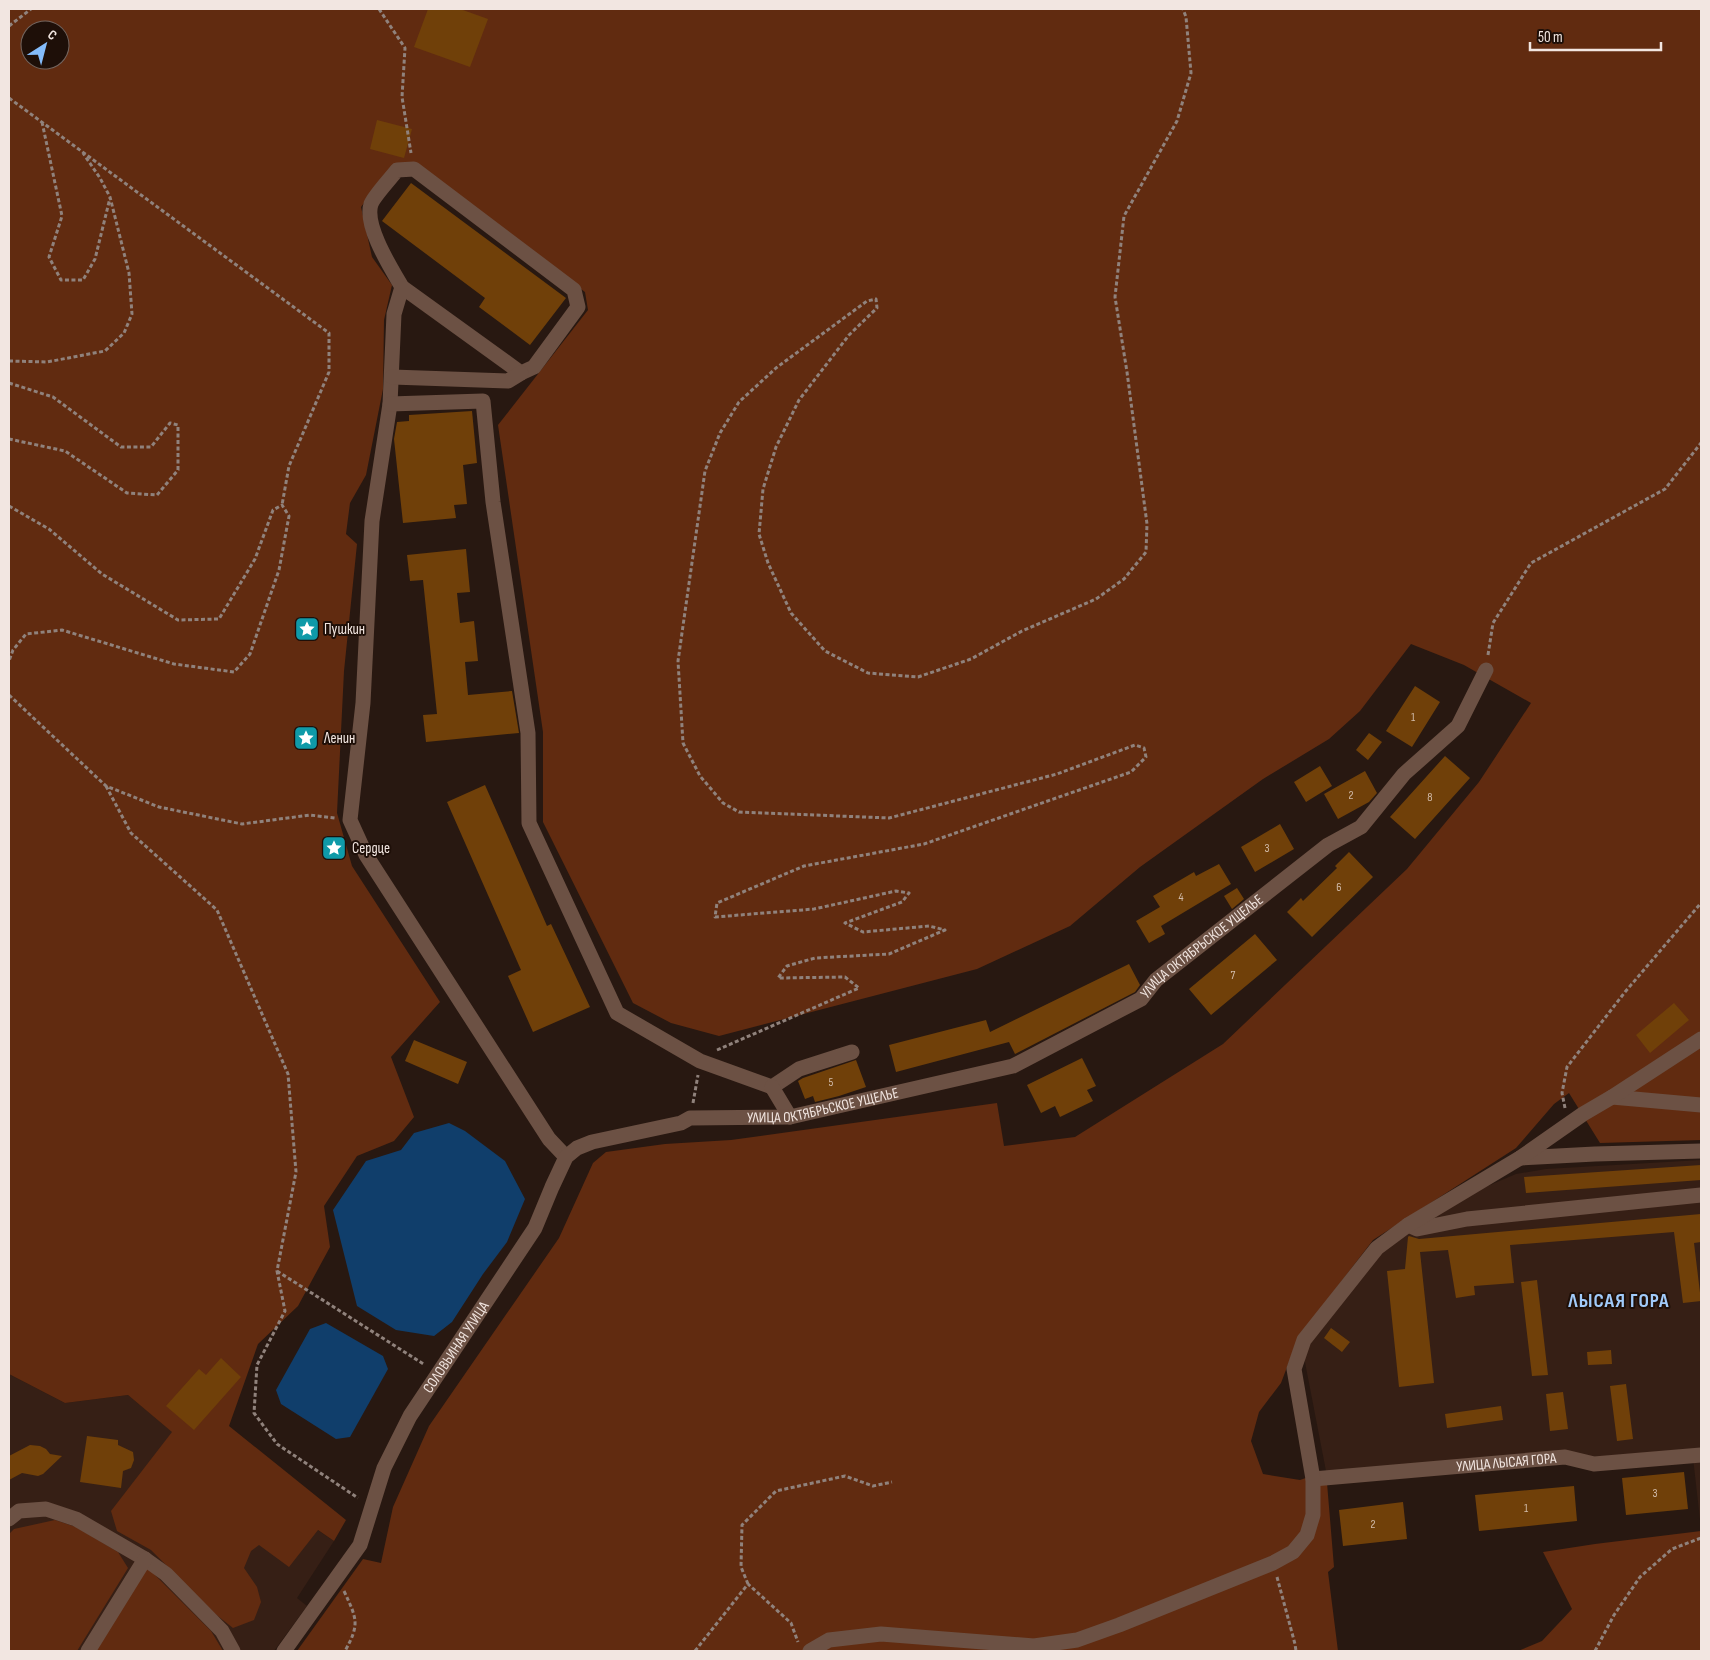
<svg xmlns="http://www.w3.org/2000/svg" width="1710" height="1660" viewBox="0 0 1710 1660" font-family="'Sofia Sans Condensed',sans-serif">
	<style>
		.built { fill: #361f15 }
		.green { fill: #612b10; fill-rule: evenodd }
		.water { fill: #103e6b }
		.building { fill: #704009 }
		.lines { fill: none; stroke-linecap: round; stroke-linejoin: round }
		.path { stroke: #90827c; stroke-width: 3; stroke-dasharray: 4 2.5; stroke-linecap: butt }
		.minor { stroke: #6c5144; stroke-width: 15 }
		.labels { text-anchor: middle; stroke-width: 4; stroke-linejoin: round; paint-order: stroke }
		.number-label { font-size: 12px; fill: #d2bcab }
		.poi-label { font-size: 15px; fill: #f2e6e1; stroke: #1e0f08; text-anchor: start }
		.street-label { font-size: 15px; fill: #f2e6e1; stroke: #1e0f08 }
		.district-label { font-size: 20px; font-weight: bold; letter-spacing: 1px; fill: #a1caf9; stroke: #1e0f08 }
	</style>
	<rect width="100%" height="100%" fill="#281811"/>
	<path class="built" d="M 1701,1160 L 1701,1528 L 1692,1449 L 1595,1457 L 1326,1471 L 1304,1357 L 1309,1343 L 1378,1256 L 1422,1219 L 1483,1188 L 1516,1174 L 1546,1169 Z
		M 9,1374 L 65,1403 L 128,1395 L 203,1457 L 255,1488 L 334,1541 L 297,1598 L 307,1606 L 274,1651 L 9,1651 Z"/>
	<path class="green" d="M 9,9 L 1701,9 L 1701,1140 L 1600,1143 L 1569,1093 L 1554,1104 L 1516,1148 L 1373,1240 L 1298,1338 L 1281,1383 L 1259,1412 L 1251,1441 L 1263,1474 L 1300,1480 L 1326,1471 L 1334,1567 L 1328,1572 L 1338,1651 L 297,1651 L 363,1559 L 381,1563 L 393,1507 L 429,1426 L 559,1238 L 593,1163 L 606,1152 L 665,1144 L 731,1140 L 997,1103 L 1004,1146 L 1075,1137 L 1223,1044 L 1407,869 L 1479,782 L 1531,703 L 1464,665 L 1411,644 L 1360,711 L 1329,739 L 1263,779 L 1140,867 L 1070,926 L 977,969 L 719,1036 L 671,1023 L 633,1003 L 543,822 L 543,732 L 498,425 L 588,310 L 585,292 L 419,168 L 392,166 L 361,207 L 372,257 L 392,285 L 384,320 L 383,389 L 366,475 L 350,503 L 346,534 L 357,544 L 344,671 L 337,813 L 352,866 L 440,1002 L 391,1057 L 414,1117 L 394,1141 L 357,1156 L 324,1206 L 330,1247 L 298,1306 L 258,1344 L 229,1426 L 346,1520 L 334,1541 L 318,1530 L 289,1567 L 259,1545 L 251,1551 L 244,1568 L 257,1587 L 261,1602 L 254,1620 L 233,1628 L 214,1613 L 151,1550 L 117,1531 L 111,1511 L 172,1432 L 128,1395 L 65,1403 L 9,1374 ZM 30,30 L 60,30 L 60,60 L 30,60 Z
		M 55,1520 L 76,1527 L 118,1552 L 128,1568 L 77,1651 L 9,1651 L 9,1534 L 14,1529 Z
		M 1701,1531 L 1701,1651 L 1518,1651 L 1542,1641 L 1572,1609 L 1543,1552 L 1595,1544 Z
		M 146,1566 L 211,1631 L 223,1651 L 95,1651 Z"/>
	<path class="water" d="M 449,1123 L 465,1131 L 505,1161 L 525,1199 L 507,1242 L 483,1274 L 452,1322 L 434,1336 L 396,1330 L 357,1306 L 333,1210 L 366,1161 L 401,1150 L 414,1133 Z
		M 326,1323 L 383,1356 L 388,1369 L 350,1437 L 336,1439 L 281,1404 L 276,1390 L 310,1329 Z"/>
	<path class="building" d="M 428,9 L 460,9 L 488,19 L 470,67 L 414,47 Z
		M 377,120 L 412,129 L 404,158 L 370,149 Z
		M 411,183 L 566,298 L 530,345 L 479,307 L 485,298 L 382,221 Z
		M 472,411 L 477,463 L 463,465 L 467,504 L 454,505 L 456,518 L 403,523 L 394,439 L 397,422 L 409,421 L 409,415 Z
		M 466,549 L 470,592 L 457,593 L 460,623 L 474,621 L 478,661 L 465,662 L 468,695 L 512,691 L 519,733 L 426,742 L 423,715 L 437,714 L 423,580 L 410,581 L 407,555 Z
		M 1415,686 L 1440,702 L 1412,747 L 1386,731 Z
		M 1369,733 L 1382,742 L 1368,760 L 1356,750 Z
		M 1445,756 L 1470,778 L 1415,839 L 1390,817 Z
		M 1320,766 L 1332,786 L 1306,802 L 1294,782 Z
		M 1365,771 L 1377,793 L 1369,802 L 1338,819 L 1324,794 Z
		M 485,785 L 547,926 L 551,924 L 590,1007 L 533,1032 L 508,976 L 521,970 L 447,802 Z
		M 1280,824 L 1294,849 L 1255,872 L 1241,847 Z
		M 1349,852 L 1373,877 L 1312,937 L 1287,912 L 1301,898 L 1303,901 L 1337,868 L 1335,866 Z
		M 1219,864 L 1231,884 L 1161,926 L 1165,934 L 1149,943 L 1136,921 L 1160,907 L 1153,896 L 1194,872 L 1196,876 Z
		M 1237,888 L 1244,899 L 1232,909 L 1224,896 Z
		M 1255,934 L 1277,960 L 1211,1015 L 1189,989 Z
		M 1129,964 L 1140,985 L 1135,992 L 1015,1054 L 1009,1042 L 896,1072 L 889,1045 L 986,1020 L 990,1032 Z
		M 1674,1003 L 1689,1020 L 1650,1053 L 1636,1035 Z
		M 414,1040 L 467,1062 L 458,1084 L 405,1061 Z
		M 1082,1058 L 1096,1086 L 1087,1090 L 1093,1101 L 1060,1117 L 1055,1106 L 1041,1113 L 1027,1085 Z
		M 856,1060 L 866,1087 L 839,1096 L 815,1102 L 813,1096 L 805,1099 L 798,1081 L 803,1078 Z
		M 1701,1165 L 1701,1180 L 1526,1193 L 1524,1177 Z
		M 1701,1214 L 1701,1242 L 1694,1243 L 1701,1301 L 1683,1303 L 1674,1232 L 1510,1245 L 1514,1283 L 1474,1286 L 1475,1295 L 1456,1298 L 1448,1250 L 1420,1252 L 1434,1383 L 1399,1387 L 1387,1271 L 1405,1269 L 1408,1237 L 1409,1236 L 1419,1239 Z
		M 1537,1280 L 1548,1375 L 1532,1376 L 1521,1282 Z
		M 1331,1328 L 1350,1342 L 1342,1352 L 1324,1338 Z
		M 1611,1350 L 1612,1364 L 1588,1365 L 1587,1352 Z
		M 221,1358 L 241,1377 L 194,1430 L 166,1406 L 199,1369 L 206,1375 Z
		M 1626,1384 L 1633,1439 L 1617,1441 L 1610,1386 Z
		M 1563,1392 L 1568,1429 L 1550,1431 L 1546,1394 Z
		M 1501,1406 L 1503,1420 L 1447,1428 L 1445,1414 Z
		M 87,1436 L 118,1440 L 118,1445 L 133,1452 L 134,1460 L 131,1468 L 123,1471 L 121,1488 L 80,1482 Z
		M 30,1445 L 40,1446 L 46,1449 L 50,1454 L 62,1456 L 43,1474 L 38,1476 L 22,1473 L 9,1480 L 9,1456 Z
		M 1684,1472 L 1688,1509 L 1626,1515 L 1622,1478 Z
		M 1574,1486 L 1577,1521 L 1479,1531 L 1475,1495 Z
		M 1403,1502 L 1407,1539 L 1343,1546 L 1339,1510 Z"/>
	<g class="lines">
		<path class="path" d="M 379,9 L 405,48 L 402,97 L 411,153
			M 9,26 L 31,9
			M 9,98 L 329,333 L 329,372 L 289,466 L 282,505
			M 42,122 L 62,216 L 49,257 L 61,280 L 83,280 L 95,259 L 110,198
			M 9,361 L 47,362 L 105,351 L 124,333 L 132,314 L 129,273 L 110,197 L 100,178 L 83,153
			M 9,383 L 53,397 L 121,447 L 151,447 L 170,423 L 178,425 L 178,470 L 157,495 L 127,493 L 65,451 L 9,439
			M 9,506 L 49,529 L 102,574 L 178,620 L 219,619 L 255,559 L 273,510 L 282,505 L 289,516 L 279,570 L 250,654 L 234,672 L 174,664 L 62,630 L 26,634 L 13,650 L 9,661
			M 1488,655 L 1493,623 L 1531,563 L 1665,489 L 1701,443
			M 9,695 L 106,786 L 159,807 L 242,824 L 310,815 L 335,818
			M 106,786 L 131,833 L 217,910 L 288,1074 L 296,1172 L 277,1271 L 285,1311 L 257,1365 L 254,1413 L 277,1444 L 358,1498
			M 717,1050 L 859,988 L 845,977 L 778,978 L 787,966 L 815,958 L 889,954 L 945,930 L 929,926 L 863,932 L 845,923 L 902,902 L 909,893 L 896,891 L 814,909 L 715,917 L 717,903 L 804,866 L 924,844 L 1131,772 L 1146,757 L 1144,748 L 1135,745 L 1057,774 L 889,818 L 739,812 L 723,803 L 700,776 L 683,743 L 678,661 L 705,471 L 720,433 L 739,402 L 776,368 L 867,301 L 876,299 L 877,308 L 849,335 L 799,400 L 776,447 L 763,489 L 759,534 L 768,563 L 791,613 L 825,651 L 868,673 L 918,677 L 971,659 L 1022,631 L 1096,599 L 1124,579 L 1146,552 L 1147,524 L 1127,372 L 1115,297 L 1124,216 L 1177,121 L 1191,73 L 1186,17 L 1183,9
			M 693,1103 L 698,1075
			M 1565,1108 L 1562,1093 L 1567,1067 L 1625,992 L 1701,903
			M 277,1271 L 425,1365
			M 1277,1577 L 1295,1644 L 1296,1651
			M 748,1584 L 741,1567 L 742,1525 L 776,1491 L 845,1476 L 873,1486 L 892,1482
			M 344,1591 C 357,1619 360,1624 345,1651
			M 695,1651 L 748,1584 L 791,1623 L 798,1642
			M 1595,1651 L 1614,1615 L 1640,1577 L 1672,1549 L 1701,1538"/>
		<g class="minor">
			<path d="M 402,287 L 521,373 L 534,367 L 578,307 L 574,290 L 414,169 L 397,170 C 391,178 374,196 371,204 C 364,226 391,268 402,287 L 394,314 L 390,404 L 372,521 L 363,703 L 350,820 L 366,855 L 549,1139 L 566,1157"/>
			<path d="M 392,377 L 508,381 L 521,373"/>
			<path d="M 390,404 L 483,401 L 493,502 L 528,733 L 529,823 L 617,1013 L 700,1061 L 772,1087 L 799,1069 L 852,1052"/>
			<path d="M 772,1087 L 790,1117"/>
			<path d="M 1612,1097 L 1701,1105"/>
			<path d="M 1520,1158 L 1595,1154 L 1701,1151"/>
			<path d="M 1408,1225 L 1417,1229 L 1467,1219 L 1701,1195"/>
			<path id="s1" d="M 1313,1479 L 1565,1457 L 1594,1464 L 1701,1455"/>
			<path d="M 9,1519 L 19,1511 L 46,1509 L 76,1519 L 145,1559 L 166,1574 L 222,1631 L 233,1651"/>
			<path d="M 88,1651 L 145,1559"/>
			<path id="s2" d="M 284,1651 L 360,1545 L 384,1468 L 410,1416 L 535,1228 L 552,1187 L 566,1157 L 577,1148 L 592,1142 L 681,1123 L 690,1118 L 790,1117 L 1013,1066 L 1141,999 L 1156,980 L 1328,845 L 1361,827 L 1404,774 L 1458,726 L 1486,670"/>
			<path d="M 810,1651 L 829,1640 L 881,1634 L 1034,1646 L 1077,1640 L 1119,1625 L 1273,1563 L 1293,1552 L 1307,1535 L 1313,1515 L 1313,1479 L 1294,1369 L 1304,1340 L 1377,1248 L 1408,1225 L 1520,1158 L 1583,1114 L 1612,1097 L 1701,1039"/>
		</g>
	</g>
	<defs>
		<symbol id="sight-square" viewBox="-11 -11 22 22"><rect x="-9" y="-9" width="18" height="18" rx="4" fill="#0f9aa8" stroke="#1e0f08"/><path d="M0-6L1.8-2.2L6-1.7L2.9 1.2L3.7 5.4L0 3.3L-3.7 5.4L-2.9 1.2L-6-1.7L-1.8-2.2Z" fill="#fff"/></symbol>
	</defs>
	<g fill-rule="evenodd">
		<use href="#sight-square" x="293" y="615" width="28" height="28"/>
		<use href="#sight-square" x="292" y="724" width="28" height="28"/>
		<use href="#sight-square" x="320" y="834" width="28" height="28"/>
	</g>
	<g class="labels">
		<g class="number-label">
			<text x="1413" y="721">1</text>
			<text x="1351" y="799">2</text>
			<text x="1430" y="801">8</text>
			<text x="1267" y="852">3</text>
			<text x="1339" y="891">6</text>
			<text x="1181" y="901">4</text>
			<text x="1233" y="979">7</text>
			<text x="831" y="1086">5</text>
			<text x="1655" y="1497">3</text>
			<text x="1526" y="1512">1</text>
			<text x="1373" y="1528">2</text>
		</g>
		<g class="poi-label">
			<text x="324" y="634">Пушкин</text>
			<text x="324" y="743">Ленин</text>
			<text x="352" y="853">Сердце</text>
		</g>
		<g class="street-label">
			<text dy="5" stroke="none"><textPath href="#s2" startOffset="1258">УЛИЦА ОКТЯБРЬСКОЕ УЩЕЛЬЕ</textPath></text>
			<text dy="5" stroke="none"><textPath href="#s2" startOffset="838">УЛИЦА ОКТЯБРЬСКОЕ УЩЕЛЬЕ</textPath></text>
			<text dy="5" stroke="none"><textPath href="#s2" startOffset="352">СОЛОВЬИНАЯ УЛИЦА</textPath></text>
			<text dy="5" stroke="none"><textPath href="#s1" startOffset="194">УЛИЦА ЛЫСАЯ ГОРА</textPath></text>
		</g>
		<g class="district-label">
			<text x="1619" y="1307">ЛЫСАЯ ГОРА</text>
		</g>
	</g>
	<rect width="1710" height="1660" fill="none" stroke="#f2e6e1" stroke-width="20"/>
	<g transform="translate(45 45) rotate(36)"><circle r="24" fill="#1e0f08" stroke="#73655f"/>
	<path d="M0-4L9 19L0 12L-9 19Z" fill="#84bcfb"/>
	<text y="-8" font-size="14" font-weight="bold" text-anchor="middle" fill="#f2e6e1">С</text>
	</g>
	<path d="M1530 42v8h131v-8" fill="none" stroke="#f2e6e1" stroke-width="2.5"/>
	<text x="1538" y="42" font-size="15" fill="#f2e6e1" stroke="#1e0f08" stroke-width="4" paint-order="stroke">50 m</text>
</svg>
